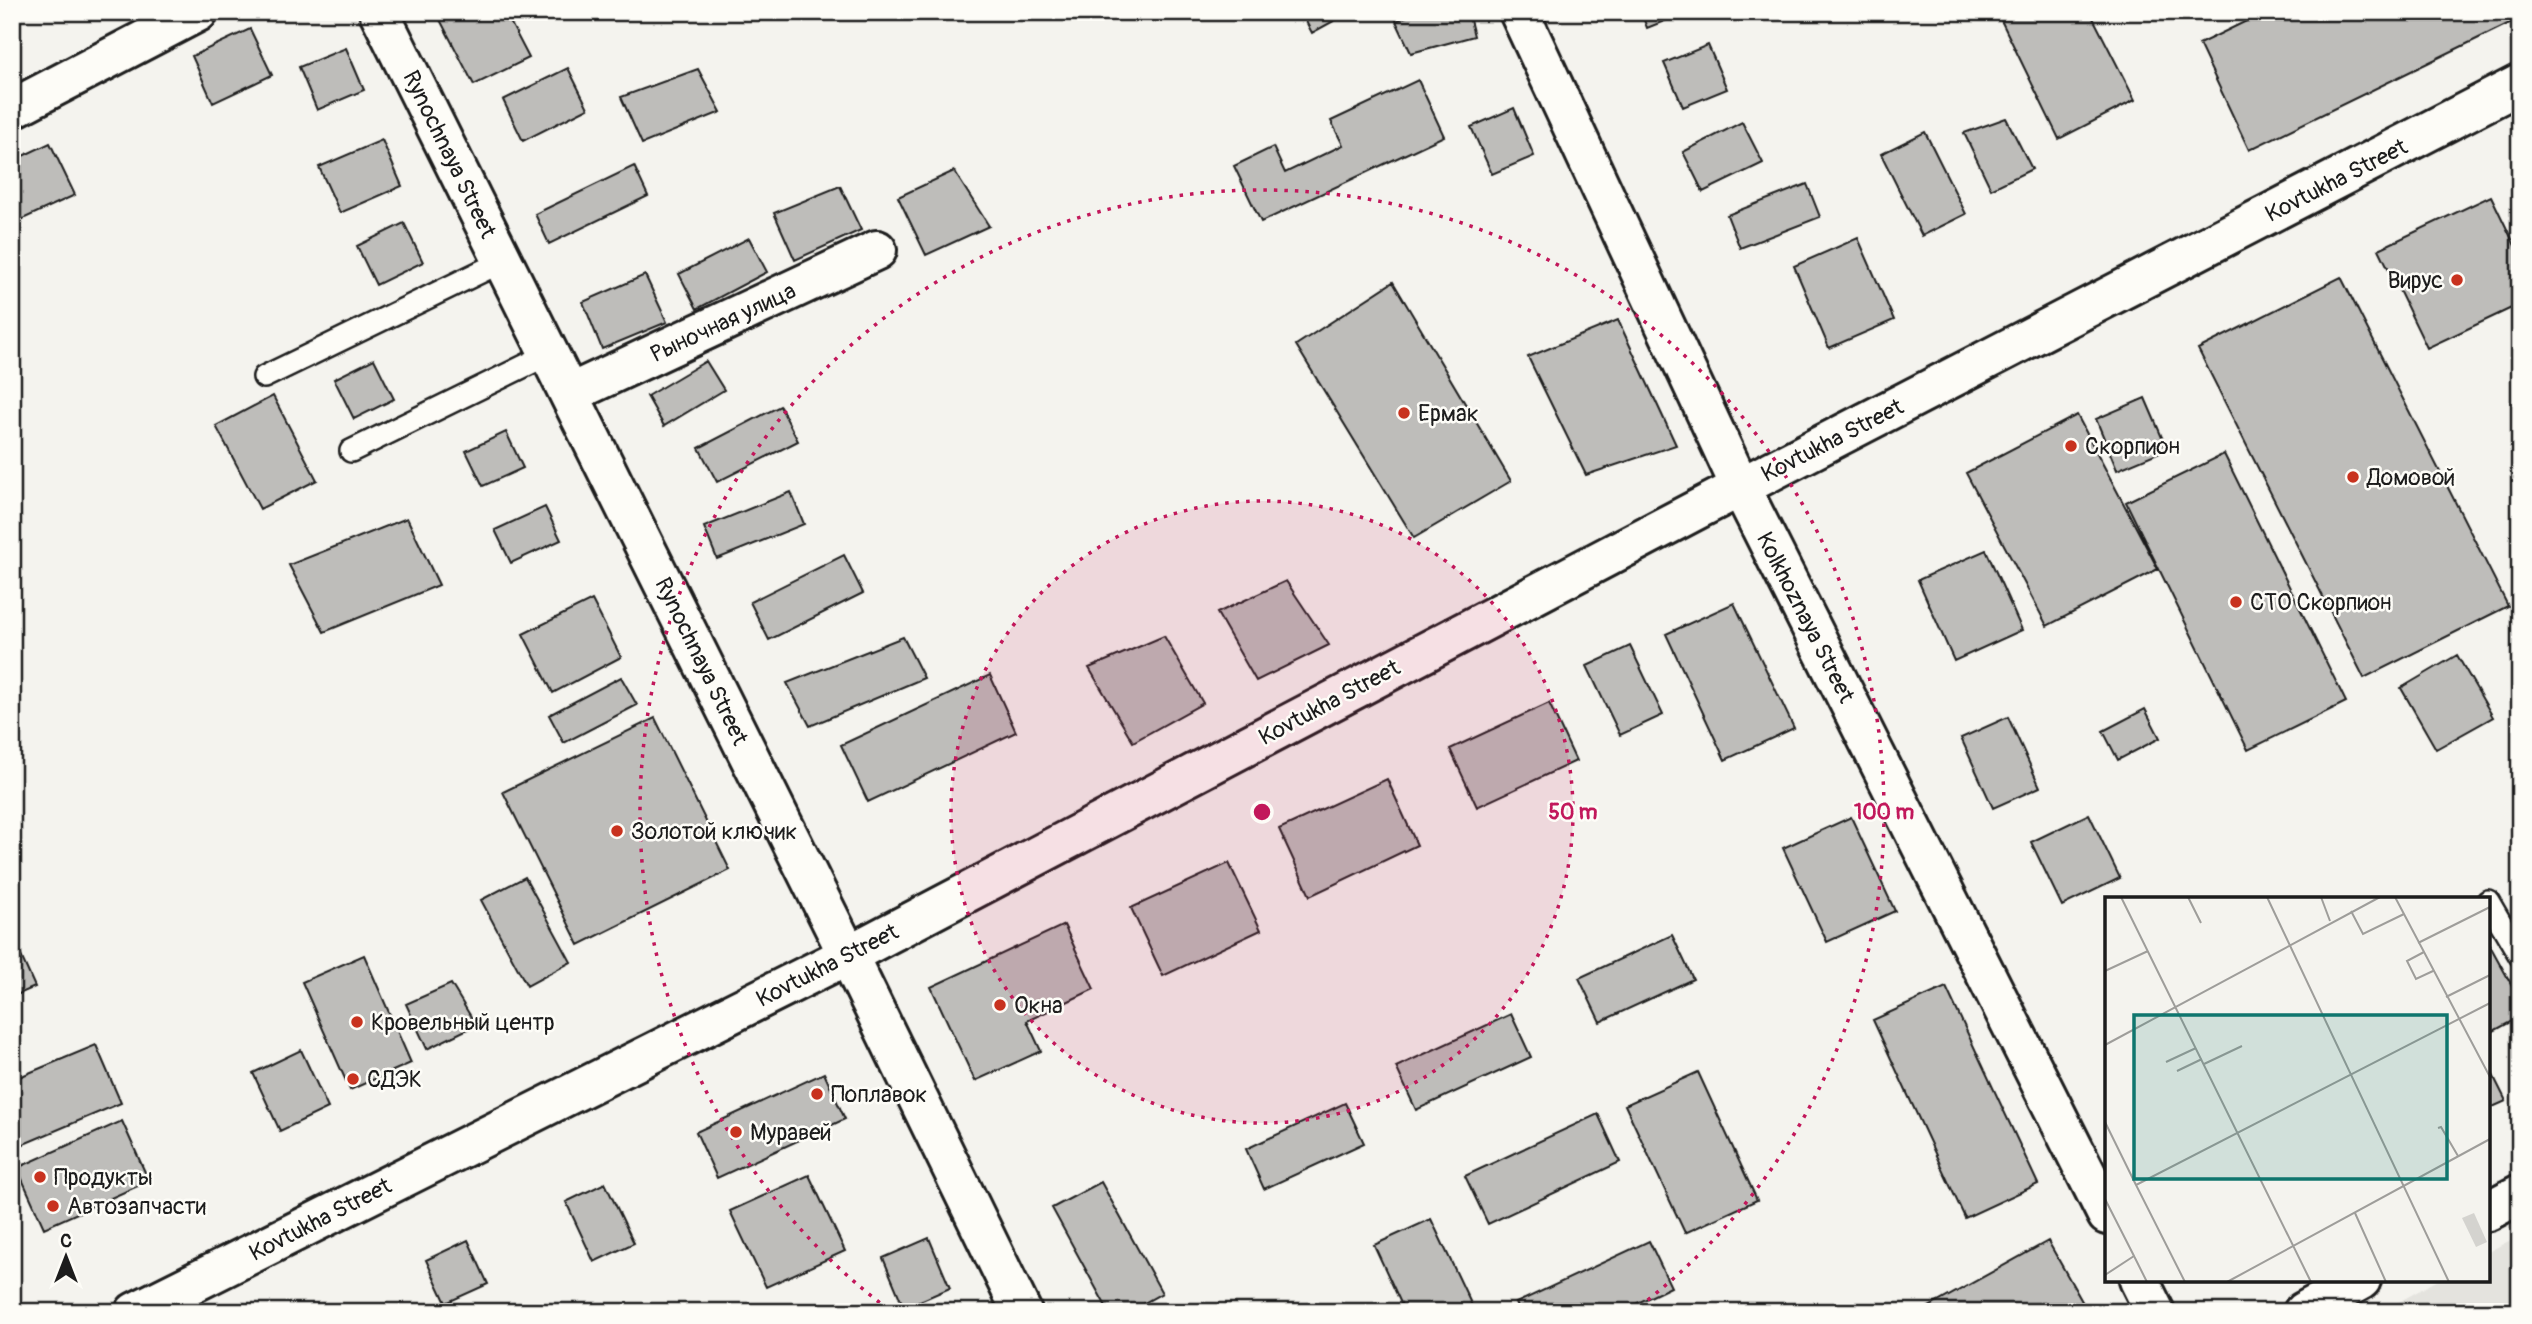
<svg xmlns="http://www.w3.org/2000/svg" width="2532" height="1324" viewBox="0 0 2532 1324" font-family="Pangolin,sans-serif">
	<style>
		.built { fill: #e4e3de }
		.building { fill: #bebdba; stroke: #1c1c1c; stroke-width: 2 }
		.lines { fill: none; stroke-linecap: round; stroke-linejoin: round }
		.service-casing { stroke: #1c1c1c; stroke-width: 26 }
		.minor-casing { stroke: #1c1c1c; stroke-width: 44 }
		.tertiary-casing { stroke: #1c1c1c; stroke-width: 44 }
		.secondary-casing { stroke: #1c1c1c; stroke-width: 44 }
		.service { stroke: #fdfcf7; stroke-width: 21 }
		.minor { stroke: #fdfcf7; stroke-width: 38 }
		.tertiary { stroke: #fdfcf7; stroke-width: 38 }
		.secondary { stroke: #fdfcf7; stroke-width: 38 }
		.ring { fill: none; stroke: #c2185b; stroke-width: 3.5; stroke-dasharray: 3.5 7 }
		.poi-dot { fill: #c8321e; stroke: #fdfcf7; stroke-width: 2.5 }
		.labels { text-anchor: middle; stroke-width: 5; stroke-linejoin: round; paint-order: stroke }
		.street-label { font-size: 23px; fill: #1c1c1c; stroke: #fdfcf7 }
		.poi-label { font-size: 23px; fill: #1c1c1c; stroke: #fdfcf7; text-anchor: start }
		.inset-road { fill: none; stroke: #9e9d9a; stroke-width: 2 }
		.view { fill: #0f766e; fill-opacity: 0.15; stroke: #0f766e; stroke-width: 3.5 }
		.inset-edge { fill: none; stroke: #1c1c1c; stroke-width: 3.5 }
		.centre { fill: #c2185b; stroke: #fdfcf7; stroke-width: 3.5 }
		.ring-label { font-size: 21px; text-anchor: middle; font-weight: bold; fill: #c2185b; stroke: #fdfcf7; stroke-width: 5; stroke-linejoin: round; paint-order: stroke }
	</style>
	<rect width="100%" height="100%" fill="#f4f3ee"/>
	<filter id="ink" filterUnits="userSpaceOnUse"><feTurbulence type="fractalNoise" baseFrequency=".0143" numOctaves="2"/><feDisplacementMap in="SourceGraphic" scale="14" xChannelSelector="R" yChannelSelector="G"/><feConvolveMatrix kernelMatrix="1 2 1 2 8 2 1 2 1" color-interpolation-filters="sRGB"/></filter>
	<g filter="url(#ink)">
		<path class="built" d="M 2520,1235 L 2520,1312 L 2381,1312 L 2438,1280 L 2488,1280 L 2488,1252 Z"/>
		<path class="building" d="M 436,12 L 505,12 L 529,58 L 474,85 Z
			M 1301,12 L 1350,12 L 1312,33 Z
			M 1417,12 L 1468,12 L 1474,36 L 1411,53 L 1396,21 Z
			M 1641,12 L 1687,12 L 1647,28 Z
			M 2001,12 L 2090,12 L 2135,100 L 2059,139 L 1998,14 Z
			M 2265,12 L 2520,12 L 2520,18 L 2249,150 L 2199,44 Z
			M 250,29 L 272,75 L 213,103 L 192,56 Z
			M 1708,45 L 1727,89 L 1683,107 L 1664,63 Z
			M 346,48 L 364,90 L 317,110 L 299,67 Z
			M 568,68 L 588,108 L 523,141 L 503,100 Z
			M 698,69 L 721,112 L 642,144 L 621,97 Z
			M 1418,80 L 1444,136 L 1261,222 L 1234,166 L 1273,147 L 1285,173 L 1343,145 L 1331,121 Z
			M 1514,108 L 1534,156 L 1492,174 L 1471,127 Z
			M 2006,118 L 2032,169 L 1991,189 L 1964,133 Z
			M 1742,122 L 1763,163 L 1703,192 L 1683,152 Z
			M 1925,132 L 1966,214 L 1922,236 L 1881,154 Z
			M 382,140 L 402,186 L 340,213 L 319,167 Z
			M 50,143 L 75,195 L 12,224 L 12,161 Z
			M 634,166 L 648,196 L 549,244 L 535,214 Z
			M 954,171 L 989,226 L 926,255 L 898,197 Z
			M 1807,184 L 1820,217 L 1740,248 L 1727,215 Z
			M 840,186 L 861,230 L 795,260 L 774,213 Z
			M 2491,196 L 2520,256 L 2520,304 L 2427,348 L 2379,249 Z
			M 404,223 L 423,262 L 376,285 L 357,246 Z
			M 749,238 L 767,272 L 697,309 L 679,274 Z
			M 1858,238 L 1894,320 L 1829,348 L 1794,266 Z
			M 645,275 L 667,322 L 602,349 L 583,302 Z
			M 2341,277 L 2508,606 L 2364,678 L 2198,349 Z
			M 1393,282 L 1511,481 L 1414,538 L 1296,345 Z
			M 1618,320 L 1676,445 L 1586,475 L 1528,357 Z
			M 374,359 L 394,399 L 354,419 L 334,379 Z
			M 706,361 L 724,390 L 664,426 L 647,396 Z
			M 273,396 L 317,480 L 260,509 L 216,426 Z
			M 2145,398 L 2167,449 L 2117,470 L 2096,419 Z
			M 780,406 L 798,441 L 717,482 L 699,448 Z
			M 2077,415 L 2158,569 L 2047,626 L 1966,473 Z
			M 506,432 L 523,468 L 483,486 L 466,451 Z
			M 2224,454 L 2346,702 L 2248,750 L 2126,502 Z
			M 791,492 L 804,524 L 717,559 L 704,527 Z
			M 545,507 L 561,540 L 511,563 L 495,530 Z
			M 407,518 L 439,585 L 324,632 L 289,565 Z
			M 1986,550 L 2022,630 L 1954,661 L 1918,580 Z
			M 844,555 L 863,593 L 769,640 L 750,602 Z
			M 1286,581 L 1329,645 L 1256,681 L 1217,613 Z
			M 592,600 L 621,657 L 553,693 L 523,634 Z
			M 1734,603 L 1794,728 L 1725,760 L 1666,634 Z
			M 1164,636 L 1203,703 L 1133,742 L 1089,668 Z
			M 903,637 L 924,678 L 810,726 L 787,683 Z
			M 1630,646 L 1663,715 L 1620,735 L 1587,666 Z
			M 2457,655 L 2493,717 L 2436,749 L 2401,688 Z
			M 990,675 L 1016,732 L 868,802 L 841,745 Z
			M 621,677 L 637,705 L 564,743 L 549,715 Z
			M 1549,703 L 1576,761 L 1477,807 L 1450,749 Z
			M 2145,709 L 2160,738 L 2118,760 L 2103,731 Z
			M 2008,717 L 2040,787 L 1993,808 L 1961,738 Z
			M 655,718 L 730,870 L 579,945 L 503,792 Z
			M 1387,779 L 1417,845 L 1310,896 L 1279,829 Z
			M 2089,814 L 2120,878 L 2062,906 L 2031,842 Z
			M 1851,817 L 1895,911 L 1827,942 L 1783,848 Z
			M 1229,863 L 1261,930 L 1163,976 L 1131,908 Z
			M 525,877 L 571,962 L 527,986 L 481,900 Z
			M 1064,925 L 1094,989 L 1027,1021 L 1041,1051 L 975,1081 L 931,987 Z
			M 1672,935 L 1693,979 L 1600,1022 L 1579,978 Z
			M 2488,942 L 2520,1000 L 2520,1017 L 2488,1034 Z
			M 17,947 L 35,987 L 12,997 L 12,949 Z
			M 364,955 L 411,1063 L 350,1090 L 302,982 Z
			M 451,984 L 476,1025 L 427,1049 L 406,1004 Z
			M 1946,987 L 2038,1184 L 1965,1218 L 1873,1020 Z
			M 1511,1014 L 1531,1057 L 1416,1110 L 1396,1067 Z
			M 96,1045 L 121,1103 L 12,1149 L 12,1080 Z
			M 301,1050 L 328,1108 L 280,1131 L 253,1073 Z
			M 2488,1065 L 2506,1101 L 2488,1109 Z
			M 1698,1072 L 1757,1200 L 1685,1233 L 1625,1105 Z
			M 824,1073 L 845,1119 L 717,1178 L 696,1132 Z
			M 1345,1103 L 1364,1143 L 1264,1189 L 1246,1149 Z
			M 1598,1114 L 1620,1162 L 1488,1224 L 1465,1176 Z
			M 122,1121 L 149,1181 L 44,1228 L 17,1168 Z
			M 809,1175 L 845,1251 L 766,1287 L 730,1211 Z
			M 1101,1182 L 1162,1293 L 1128,1312 L 1109,1312 L 1052,1208 Z
			M 605,1183 L 634,1243 L 594,1262 L 566,1202 Z
			M 1431,1219 L 1475,1312 L 1405,1312 L 1374,1245 Z
			M 929,1238 L 950,1288 L 904,1308 L 883,1258 Z
			M 468,1240 L 488,1284 L 446,1303 L 426,1260 Z
			M 1649,1241 L 1671,1287 L 1619,1312 L 1520,1312 L 1516,1303 Z
			M 2048,1241 L 2088,1312 L 1920,1312 Z"/>
		<g class="lines">
			<defs>
				<path id="service" d="M 264,377 L 503,261
					M 351,451 L 549,354
					M 2488,901 L 2520,956"/>
				<path id="minor" d="M 379,12 L 848,955
					M 1519,12 L 1741,488 L 2107,1215
					M 12,109 L 198,12
					M 569,394 L 877,250
					M 2488,1211 L 2520,1194
					M 2139,1280 L 2155,1312
					M 2303,1312 L 2361,1280"/>
				<path id="tertiary" d="M 848,955 L 1022,1312"/>
				<path id="secondary" d="M 135,1312 L 848,955 L 1700,508 L 2520,84"/>
			</defs>
			<use href="#service" class="service-casing"/>
			<use href="#minor" class="minor-casing"/>
			<use href="#tertiary" class="tertiary-casing"/>
			<use href="#secondary" class="secondary-casing"/>
			<use href="#service" class="service"/>
			<use href="#minor" class="minor"/>
			<use href="#tertiary" class="tertiary"/>
			<use href="#secondary" class="secondary"/>
		</g>
	</g>
	<circle cx="1262" cy="812" r="311" fill="#c2185b" fill-opacity=".12"/>
	<g class="ring">
		<circle cx="1262" cy="812" r="311"/>
		<path d="M888 1309A622 622 0 1 1 1636 1309"/>
	</g>
	<g class="poi-dot">
		<circle cx="2457" cy="280" r="7"/>
		<circle cx="1404" cy="413" r="7"/>
		<circle cx="2071" cy="446" r="7"/>
		<circle cx="2353" cy="477" r="7"/>
		<circle cx="2236" cy="602" r="7"/>
		<circle cx="617" cy="831" r="7"/>
		<circle cx="1000" cy="1005" r="7"/>
		<circle cx="357" cy="1022" r="7"/>
		<circle cx="353" cy="1079" r="7"/>
		<circle cx="817" cy="1094" r="7"/>
		<circle cx="736" cy="1132" r="7"/>
		<circle cx="40" cy="1177" r="7"/>
		<circle cx="53" cy="1206" r="7"/>
	</g>
	<g class="labels">
		<g class="street-label">
			<text transform="translate(450 154) rotate(64)" y="8">Rynochnaya Street</text>
			<text transform="translate(2336 180) rotate(-27)" y="8">Kovtukha Street</text>
			<text transform="translate(723 322) rotate(-25)" y="8">Рыночная улица</text>
			<text transform="translate(1832 440) rotate(-27)" y="8">Kovtukha Street</text>
			<text transform="translate(1806 617) rotate(63)" y="8">Kolkhoznaya Street</text>
			<text transform="translate(702 661) rotate(64)" y="8">Rynochnaya Street</text>
			<text transform="translate(1329 702) rotate(-28)" y="8">Kovtukha Street</text>
			<text transform="translate(827 965) rotate(-27)" y="8">Kovtukha Street</text>
			<text transform="translate(320 1219) rotate(-27)" y="8">Kovtukha Street</text>
		</g>
		<g class="poi-label">
			<text x="2443" y="288" text-anchor="end">Вирус</text>
			<text x="1418" y="421">Ермак</text>
			<text x="2085" y="454">Скорпион</text>
			<text x="2367" y="485">Домовой</text>
			<text x="2250" y="610">СТО Скорпион</text>
			<text x="631" y="839">Золотой ключик</text>
			<text x="1014" y="1013">Окна</text>
			<text x="371" y="1030">Кровельный центр</text>
			<text x="367" y="1087">СДЭК</text>
			<text x="831" y="1102">Поплавок</text>
			<text x="750" y="1140">Муравей</text>
			<text x="54" y="1185">Продукты</text>
			<text x="67" y="1214">Автозапчасти</text>
		</g>
	</g>
	<g transform="translate(2105 897)">
		<rect width="385" height="385" fill="#f4f3ee"/>
		<path d="M 369,316 L 382,345 L 371,350 L 357,321 Z" fill="#d4d3cf"/>
		<path class="inset-road" d="M 16,0 L 206,385M 83,0 L 96,26M 162,0 L 344,385M 216,0 L 225,24M 290,0 L 385,180M 246,14 L 258,37 L 299,17M 313,46 L 385,10M 319,55 L 302,64 L 311,82 L 328,74M 0,74 L 43,54M 341,100 L 385,78M 0,148 L 275,0M 61,165 L 91,151M 99,167 L 137,149M 72,174 L 97,162M 0,225 L 31,288M 333,231 L 336,230 L 353,259M 0,302 L 29,359 L 0,378M 250,316 L 281,385M 29,359 L 42,385M 80,385 L 31,288 L 385,106M 122,385 L 385,242"/>
		<path class="view" d="M 29,118 L 342,118 L 342,282 L 29,282 Z"/>
		<rect width="385" height="385" class="inset-edge"/>
	</g>
	<circle cx="1262" cy="812" r="10" class="centre"/>
	<g class="ring-label">
		<text x="1573" y="819">50 m</text>
		<text x="1884" y="819">100 m</text>
	</g>
	<rect width="2532" height="1324" fill="none" stroke="#fdfcf7" stroke-width="42"/>
	<rect x="21" y="21" width="2490" height="1282" fill="none" stroke="#1c1c1c" stroke-width="2.5" filter="url(#ink)"/>
	<g transform="translate(66 1257)" stroke="#fdfcf7" stroke-width="5" paint-order="stroke">
	<path d="M0-5L12 26L0 18L-12 26Z" fill="#1c1c1c"/>
	<text y="-10" font-size="19" font-weight="bold" text-anchor="middle" fill="#1c1c1c">С</text>
	</g>
</svg>
